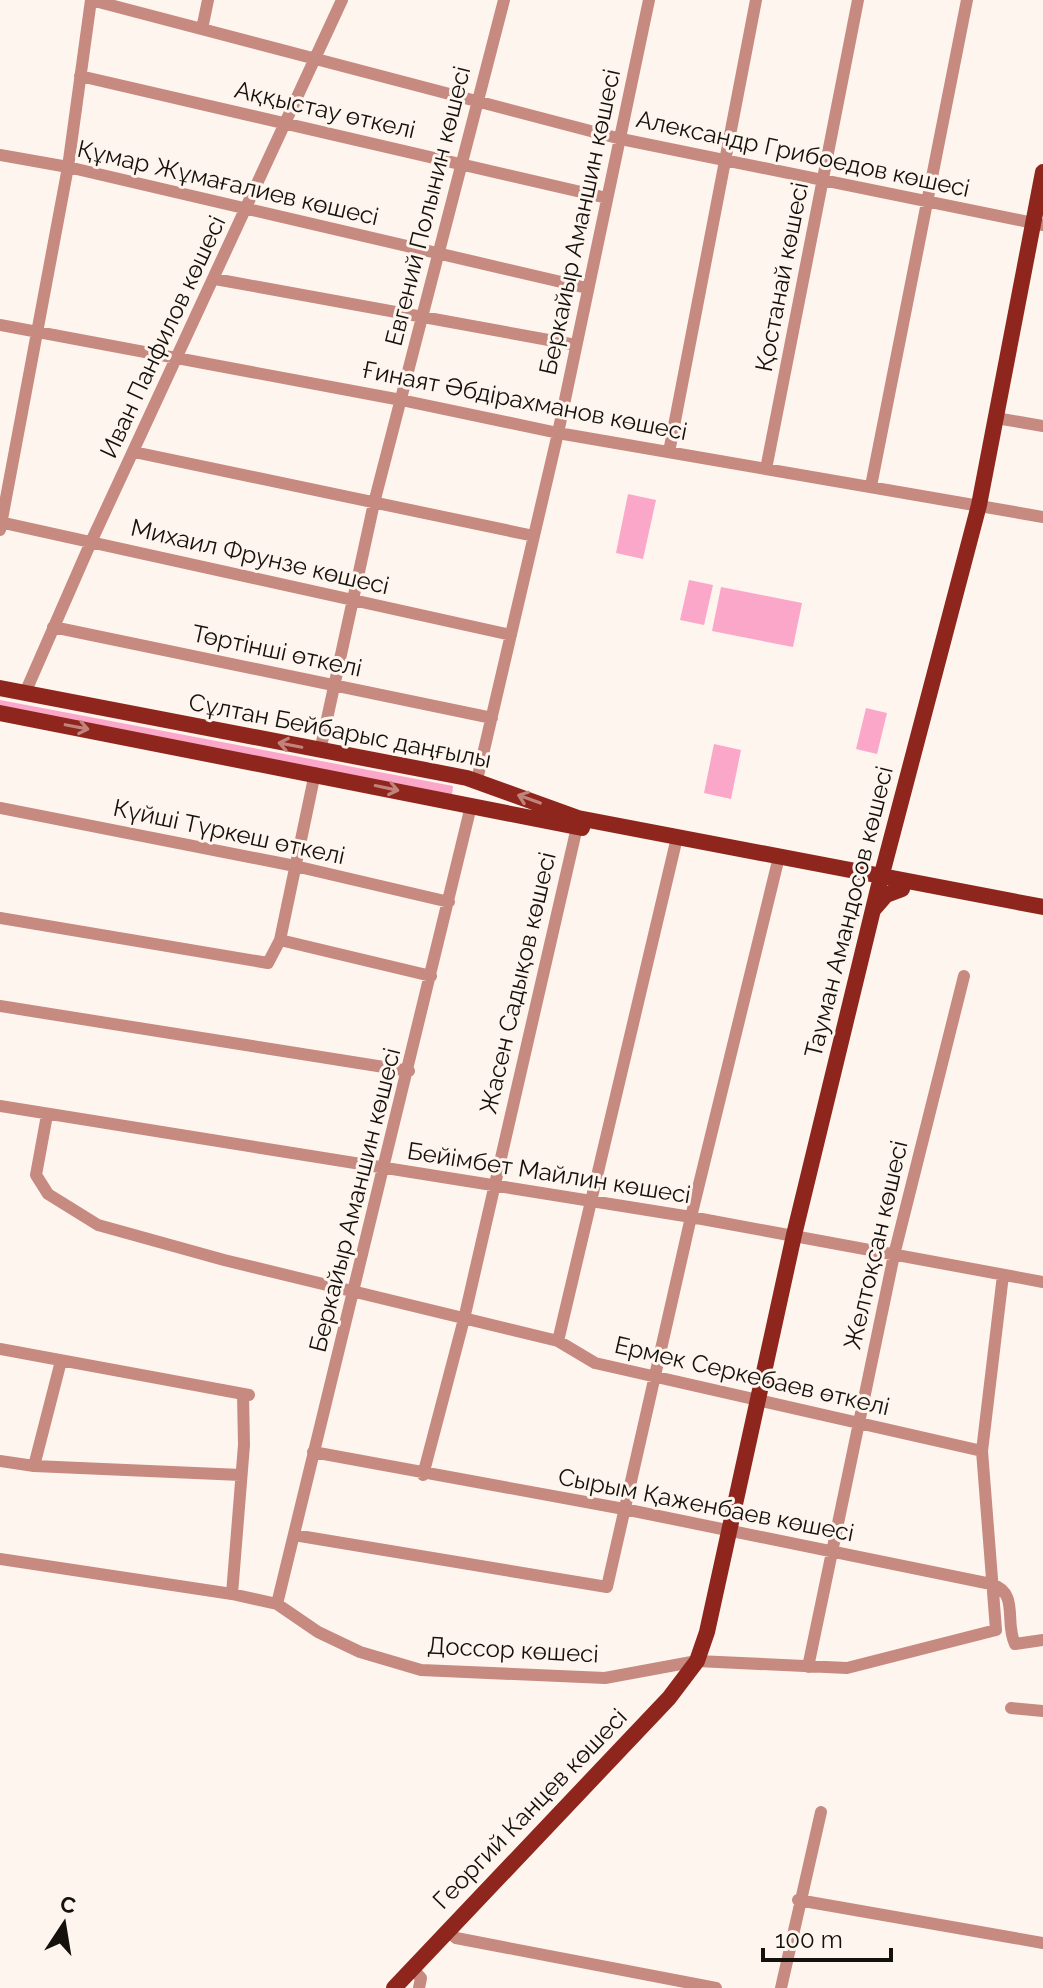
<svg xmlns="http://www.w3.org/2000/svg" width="1043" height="1988" viewBox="0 0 1043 1988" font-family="Raleway,sans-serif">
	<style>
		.green { fill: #fba7c9 }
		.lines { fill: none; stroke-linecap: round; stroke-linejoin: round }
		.minor { stroke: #c68a80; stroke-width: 12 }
		.major { stroke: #8f261d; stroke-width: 16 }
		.oneway { stroke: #c1837b }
		.labels { text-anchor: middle; stroke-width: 6; stroke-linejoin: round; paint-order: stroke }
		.street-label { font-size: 24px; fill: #15110d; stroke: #fef5ee }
	</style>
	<rect width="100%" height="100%" fill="#fef5ee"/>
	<path class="green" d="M 628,494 L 656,500 L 643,559 L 616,553 Z
		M 689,580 L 713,585 L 704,625 L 680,620 Z
		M 721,587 L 802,603 L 793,647 L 712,631 Z
		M 0,700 L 453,786 L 452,795 L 0,709 Z
		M 866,708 L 887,713 L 877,754 L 856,749 Z
		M 714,744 L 741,750 L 731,799 L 704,793 Z"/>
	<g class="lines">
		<path class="minor" d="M 91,0 L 621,139 L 1043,225
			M 202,29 L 208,0
			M 80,76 L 607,198
			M 0,155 L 68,167 L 587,288
			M 215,279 L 576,345
			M 0,325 L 401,400 L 558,433 L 1043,517
			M 996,418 L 1043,426
			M 134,452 L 534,536
			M 669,452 L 756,0
			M 766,469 L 858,0
			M 871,486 L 967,0
			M 0,522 L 511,635
			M 0,530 L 68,167 L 91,0
			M 53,627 L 492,718
			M 25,693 L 91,542 L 342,0
			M 320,751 L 374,503 L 504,0
			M 477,780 L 558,433 L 649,0
			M 0,808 L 295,866 L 449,902
			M 0,918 L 268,963 L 280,940 L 431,976
			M 280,940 L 315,773
			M 0,1006 L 409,1071
			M 0,1106 L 691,1217 L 1043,1282
			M 47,1115 L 36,1175 L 48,1194 L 98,1225 L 224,1260 L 558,1341 L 595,1363 L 982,1451
			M 558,1341 L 675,846
			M 0,1349 L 249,1395
			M 313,1452 L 624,1509 L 991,1584 C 1020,1593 1004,1622 1015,1644 L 1043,1640
			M 0,1461 L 34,1466 L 241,1475
			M 34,1466 L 61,1361
			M 423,1475 L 464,1319 L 577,827
			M 294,1535 L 607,1587 L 691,1217 L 777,865
			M 0,1559 L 232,1594 L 277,1604 L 318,1632 L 360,1652 L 421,1670 L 605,1678 L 697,1661 L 847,1668 L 996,1630 L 982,1451 L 1003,1275
			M 232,1594 L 244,1445 L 243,1394
			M 277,1604 L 471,806
			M 808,1667 L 894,1255 L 964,976
			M 1011,1708 L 1043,1711
			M 798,1900 L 1043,1943
			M 447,1930 L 456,1938 L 716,1988
			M 412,1968 L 421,1978 L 419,1988
			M 781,1988 L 821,1812"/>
		<path class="major" d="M 0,688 L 467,778 L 578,818 L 1043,907
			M 0,713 L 582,828
			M 873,910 L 886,895 L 902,889
			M 394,1988 L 669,1698 L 697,1661 L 707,1632 L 794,1235 L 878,889 L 979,505 L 1043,172"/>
	</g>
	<defs><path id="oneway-shaft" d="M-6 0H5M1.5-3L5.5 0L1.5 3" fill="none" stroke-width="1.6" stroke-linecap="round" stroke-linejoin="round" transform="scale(2)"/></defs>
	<g class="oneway">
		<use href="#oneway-shaft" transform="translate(77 727) rotate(11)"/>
		<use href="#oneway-shaft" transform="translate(290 745) rotate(-169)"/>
		<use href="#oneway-shaft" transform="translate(387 788) rotate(12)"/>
		<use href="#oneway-shaft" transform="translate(529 799) rotate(-160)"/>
	</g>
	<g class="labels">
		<g class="street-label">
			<text transform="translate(325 110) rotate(13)" y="8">Аққыстау өткелі</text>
			<text transform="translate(803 154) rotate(12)" y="8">Александр Грибоедов көшесі</text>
			<text transform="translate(228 183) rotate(13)" y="8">Құмар Жұмағалиев көшесі</text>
			<text transform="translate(428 206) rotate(-76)" y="8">Евгений Полынин көшесі</text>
			<text transform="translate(580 222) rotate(-78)" y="8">Беркайыр Аманшин көшесі</text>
			<text transform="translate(782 277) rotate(-79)" y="8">Қостанай көшесі</text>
			<text transform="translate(163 337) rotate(-65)" y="8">Иван Панфилов көшесі</text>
			<text transform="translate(525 401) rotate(11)" y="8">Ғинаят Әбдірахманов көшесі</text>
			<text transform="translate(260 557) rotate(13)" y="8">Михаил Фрунзе көшесі</text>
			<text transform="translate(277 651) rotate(12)" y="8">Төртінші өткелі</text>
			<text transform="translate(340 731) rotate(11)" y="8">Сұлтан Бейбарыс даңғылы</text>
			<text transform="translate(229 832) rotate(12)" y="8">Күйші Түркеш өткелі</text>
			<text transform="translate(849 912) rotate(-76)" y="8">Тауман Амандосов көшесі</text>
			<text transform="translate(518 983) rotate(-77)" y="8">Жасен Садықов көшесі</text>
			<text transform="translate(549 1173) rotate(9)" y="8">Бейімбет Майлин көшесі</text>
			<text transform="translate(355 1200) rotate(-76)" y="8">Беркайыр Аманшин көшесі</text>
			<text transform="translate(876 1245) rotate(-77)" y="8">Желтоқсан көшесі</text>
			<text transform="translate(752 1376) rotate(13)" y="8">Ермек Серкебаев өткелі</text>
			<text transform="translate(706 1505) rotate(11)" y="8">Сырым Қаженбаев көшесі</text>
			<text transform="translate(513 1650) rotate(3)" y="8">Доссор көшесі</text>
			<text transform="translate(530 1809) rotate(-46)" y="8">Георгий Канцев көшесі</text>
		</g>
	</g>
	<g transform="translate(64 1924) rotate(12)" stroke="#fef5ee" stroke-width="6" paint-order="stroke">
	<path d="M0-6L14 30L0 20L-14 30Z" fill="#15110d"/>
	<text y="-12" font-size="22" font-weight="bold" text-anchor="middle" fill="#15110d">С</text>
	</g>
	<path d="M763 1948v12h128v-12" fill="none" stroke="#15110d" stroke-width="4"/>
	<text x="775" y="1948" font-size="24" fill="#15110d" stroke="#fef5ee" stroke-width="6" paint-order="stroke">100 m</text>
</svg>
